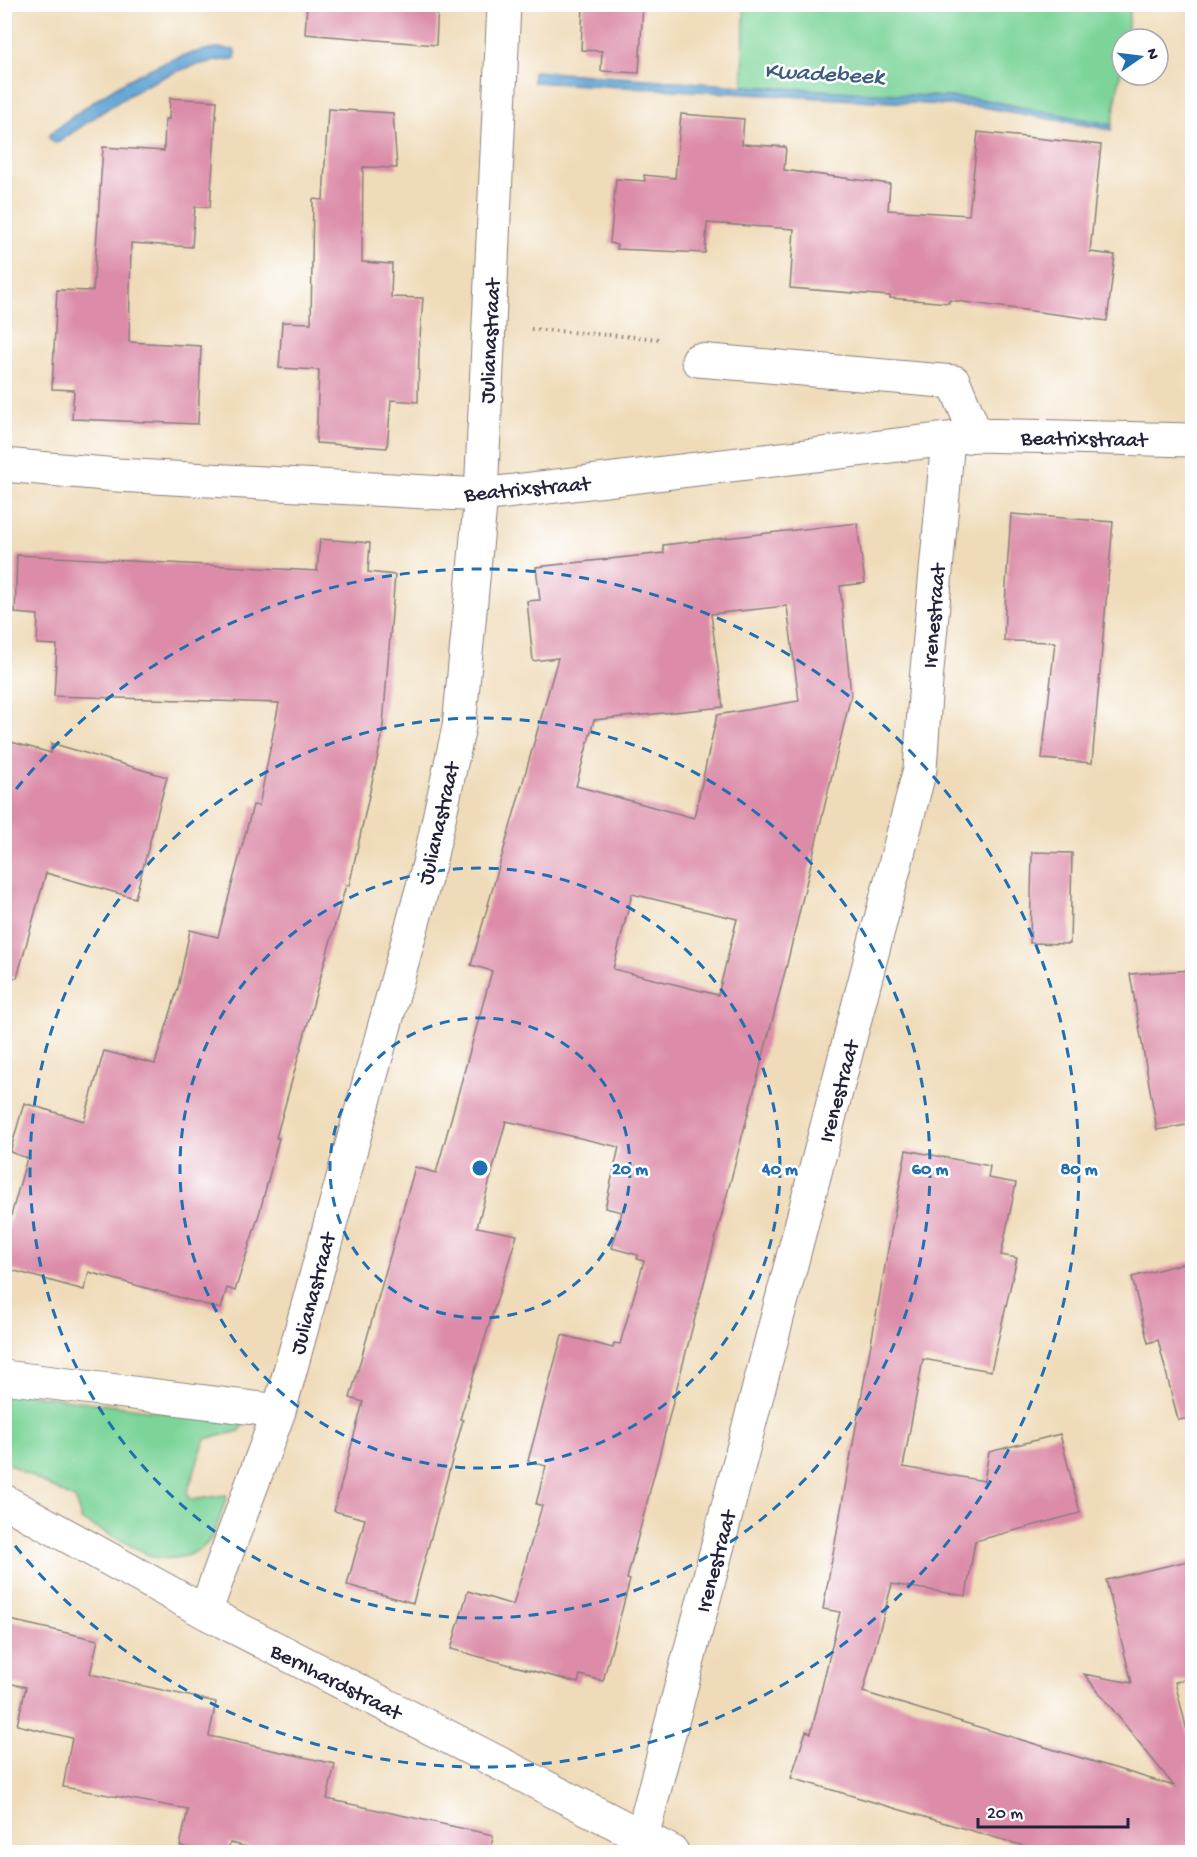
<svg xmlns="http://www.w3.org/2000/svg" width="1197" height="1857" viewBox="0 0 1197 1857" font-family="'Gochi Hand',sans-serif">
	<style>
		.green { fill: #7cd499; stroke: #4f7b6a; stroke-width: 1.5 }
		.water { fill: #5ea3d3; stroke: #406287; stroke-width: 1.5 }
		.building { fill: #dc8ca8; fill-rule: evenodd }
		.lines { fill: none; stroke-linecap: round; stroke-linejoin: round }
		.minor-casing { stroke: #887e7a; stroke-width: 35 }
		.path { stroke: #887e7a; stroke-width: 4; stroke-dasharray: 1.5 4.5; stroke-linecap: butt }
		.minor { stroke: #fff; stroke-width: 33 }
		.ring { fill: none; stroke: #1f6fb2; stroke-width: 3; stroke-dasharray: 10 8 }
		.labels { text-anchor: middle; stroke-width: 5; stroke-linejoin: round; paint-order: stroke }
		.street-label { font-size: 22px; fill: #22223b; stroke: #fff }
		.water-label { font-size: 24px; font-style: italic; fill: #3d5c7f; stroke: #fff }
		.centre { fill: #1f6fb2; stroke: #fff; stroke-width: 3 }
		.ring-label { font-size: 18px; text-anchor: middle; font-weight: bold; fill: #1f6fb2; stroke: #fff; stroke-width: 5; stroke-linejoin: round; paint-order: stroke }
	</style>
	<rect width="100%" height="100%" fill="#fff"/>
	<filter id="ink" filterUnits="userSpaceOnUse"><feTurbulence type="fractalNoise" baseFrequency=".0167" numOctaves="2"/><feDisplacementMap in="SourceGraphic" scale="12" xChannelSelector="R" yChannelSelector="G"/><feConvolveMatrix kernelMatrix="1 2 1 2 8 2 1 2 1" color-interpolation-filters="sRGB"/></filter>
	<filter id="wash" filterUnits="userSpaceOnUse"><feTurbulence type="fractalNoise" baseFrequency=".008" numOctaves="4" result="noise"/><feDisplacementMap in="SourceGraphic" scale="24" xChannelSelector="R" yChannelSelector="G"/><feGaussianBlur stdDeviation="1.35" result="paint"/><feColorMatrix in="noise" values="0 0 0 0 0 0 0 0 0 0 0 0 0 0 0 0 0 1.4 0 .05"/><feComposite in="paint" operator="in"/></filter>
	<g filter="url(#wash)">
		<rect width="100%" height="100%" fill="#efdbb9"/>
		<path class="green" d="M 744,5 L 1131,5 L 1126,39 L 1122,39 L 1122,62 L 1112,125 L 980,99 L 743,86 Z
			M 4,1391 L 244,1423 L 240,1431 L 205,1439 L 187,1493 L 188,1497 L 192,1500 L 225,1495 L 227,1496 C 222,1510 218,1529 209,1541 C 196,1557 172,1561 153,1557 L 81,1520 L 76,1500 L 5,1462 Z"/>
		<path class="water" d="M 218,48 L 234,50 L 236,53 L 235,59 C 168,62 112,105 59,142 L 55,143 L 51,141 L 49,136 L 51,133 C 101,94 154,57 218,48 Z
			M 535,71 L 743,86 L 980,99 L 1112,125 L 1111,130 L 982,107 L 533,82 L 533,72 Z"/>
		<g id="blocks">
			<path class="building" d="M 307,4 L 438,4 L 436,45 L 305,34 Z
				M 583,4 L 643,4 L 639,73 L 601,71 L 602,51 L 581,50 Z
				M 170,98 L 217,101 L 210,207 L 195,207 L 192,247 L 131,243 L 129,342 L 201,346 L 198,424 L 72,419 L 74,390 L 52,389 L 57,290 L 93,291 L 103,147 L 164,151 L 165,119 L 169,119 Z
				M 328,109 L 393,113 L 397,168 L 363,167 L 362,262 L 392,264 L 391,297 L 423,298 L 419,350 L 418,402 L 391,400 L 387,448 L 316,443 L 319,370 L 279,368 L 282,322 L 311,323 L 313,199 L 323,200 Z
				M 681,114 L 744,119 L 742,144 L 786,147 L 784,170 L 890,184 L 888,210 L 969,215 L 978,132 L 1101,145 L 1090,252 L 1115,255 L 1107,321 L 949,300 L 949,303 L 890,298 L 890,296 L 790,288 L 794,229 L 707,223 L 705,253 L 617,249 L 617,245 L 610,243 L 616,179 L 645,181 L 644,175 L 675,178 Z
				M 1011,514 L 1113,522 L 1092,763 L 1042,759 L 1055,642 L 1004,641 L 1006,585 Z
				M 857,523 L 865,583 L 840,586 L 851,695 L 787,964 L 627,1579 L 630,1580 L 603,1681 L 580,1675 L 578,1683 L 451,1649 L 468,1591 L 513,1605 L 542,1506 L 536,1504 L 546,1466 L 528,1461 L 562,1335 L 613,1348 L 614,1343 L 620,1344 L 644,1261 L 637,1259 L 638,1255 L 612,1248 L 622,1212 L 605,1208 L 619,1147 L 506,1121 L 477,1227 L 517,1235 L 460,1419 L 463,1420 L 413,1603 L 347,1585 L 365,1519 L 334,1511 L 363,1402 L 350,1398 L 415,1167 L 436,1173 L 458,1094 L 492,971 L 471,965 L 558,658 L 533,661 L 527,601 L 540,600 L 536,567 L 664,553 L 663,545 ZM 787,606 L 799,701 L 717,715 L 694,818 L 576,786 L 594,720 L 723,707 L 711,614 ZM 632,894 L 737,919 L 718,995 L 613,969 Z
				M 320,539 L 370,543 L 368,572 L 395,575 L 382,737 L 349,886 L 346,885 L 276,1138 L 279,1138 L 260,1211 L 235,1291 L 227,1288 L 221,1309 L 89,1272 L 84,1290 L 4,1268 L 4,1241 L 27,1158 L 10,1152 L 24,1103 L 84,1121 L 104,1051 L 155,1064 L 178,988 L 190,930 L 218,937 L 253,805 L 259,806 L 279,703 L 54,696 L 57,645 L 37,644 L 38,615 L 15,613 L 17,555 L 317,571 Z
				M 4,740 L 51,753 L 51,743 L 167,777 L 135,898 L 46,873 L 17,978 L 4,976 Z
				M 1032,852 L 1072,853 L 1070,944 L 1030,943 Z
				M 1192,970 L 1192,1124 L 1157,1130 L 1130,974 Z
				M 906,1150 L 990,1166 L 988,1178 L 1016,1183 L 1001,1255 L 1017,1258 L 991,1371 L 923,1359 L 903,1467 L 984,1481 L 989,1452 L 1060,1434 L 1080,1513 L 975,1541 L 966,1596 L 892,1584 L 863,1692 L 1174,1786 L 1084,1674 L 1132,1683 L 1106,1580 L 1192,1560 L 1192,1678 L 1175,1682 L 1192,1751 L 1192,1852 L 1045,1852 L 791,1778 L 806,1731 L 811,1733 L 840,1612 L 823,1609 Z
				M 1192,1261 L 1192,1418 L 1178,1420 L 1158,1340 L 1148,1343 L 1132,1277 Z
				M 10,1620 L 98,1640 L 90,1674 L 216,1702 L 209,1736 L 335,1764 L 327,1799 L 493,1835 L 491,1852 L 270,1852 L 230,1843 L 228,1852 L 206,1852 L 180,1846 L 188,1809 L 63,1787 L 72,1738 L 17,1725 L 26,1687 L 4,1682 L 4,1644 Z"/>
		</g>
	</g>
	<g filter="url(#ink)">
		<use href="#blocks" fill-opacity="0" stroke="#887e7a" stroke-width="1.5"/>
		<g class="lines">
			<defs>
				<path id="minor" d="M 698,360 L 954,382 L 976,435
					M 4,465 L 117,475 L 481,495 L 948,439 L 976,435 L 1192,440
					M 4,1377 L 279,1411
					M 4,1501 L 205,1612 L 672,1852
					M 205,1612 L 279,1411 L 429,864 L 459,727 L 481,495 L 504,4
					M 642,1837 L 920,769 L 926,681 L 948,439"/>
			</defs>
			<use href="#minor" class="minor-casing"/>
			<path class="path" d="M 531,329 L 661,339"/>
			<use href="#minor" class="minor"/>
		</g>
	</g>
	<g class="ring">
		<circle cx="480" cy="1168" r="150"/>
		<circle cx="480" cy="1168" r="300"/>
		<circle cx="480" cy="1168" r="450"/>
		<path d="M5 803A599 599 0 1 1 5 1533"/>
	</g>
	<g class="labels">
		<g class="street-label">
			<text transform="translate(488 341) rotate(-87)" y="8">Julianastraat</text>
			<text transform="translate(1084 437) rotate(1)" y="8">Beatrixstraat</text>
			<text transform="translate(527 487) rotate(-5)" y="8">Beatrixstraat</text>
			<text transform="translate(932 616) rotate(-85)" y="8">Irenestraat</text>
			<text transform="translate(437 823) rotate(-77)" y="8">Julianastraat</text>
			<text transform="translate(837 1091) rotate(-75)" y="8">Irenestraat</text>
			<text transform="translate(311 1293) rotate(-75)" y="8">Julianastraat</text>
			<text transform="translate(714 1561) rotate(-75)" y="8">Irenestraat</text>
			<text transform="translate(337 1680) rotate(27)" y="8">Bernhardstraat</text>
		</g>
		<g class="water-label">
			<text transform="translate(824 72) rotate(3)" y="8">Kwadebeek</text>
		</g>
	</g>
	<circle cx="480" cy="1168" r="9" class="centre"/>
	<g class="ring-label">
		<text x="630" y="1174">20 m</text>
		<text x="780" y="1174">40 m</text>
		<text x="930" y="1174">60 m</text>
		<text x="1079" y="1174">80 m</text>
	</g>
	<rect width="1197" height="1857" fill="none" stroke="#fff" stroke-width="24"/>
	<g transform="translate(1140 57) rotate(76)"><circle r="28" fill="#ffffff" stroke="#a7a7b1" stroke-width="1.5"/>
	<path d="M0-4.5L10 22L0 15L-10 22Z" fill="#1f6fb2"/>
	<text y="-9" font-size="16" font-weight="bold" text-anchor="middle" fill="#22223b">N</text>
	</g>
	<path d="M978 1818v9h150v-9" fill="none" stroke="#22223b" stroke-width="3"/>
	<text x="987" y="1818" font-size="18" fill="#22223b" stroke="#ffffff" stroke-width="4.5" paint-order="stroke">20 m</text>
</svg>
